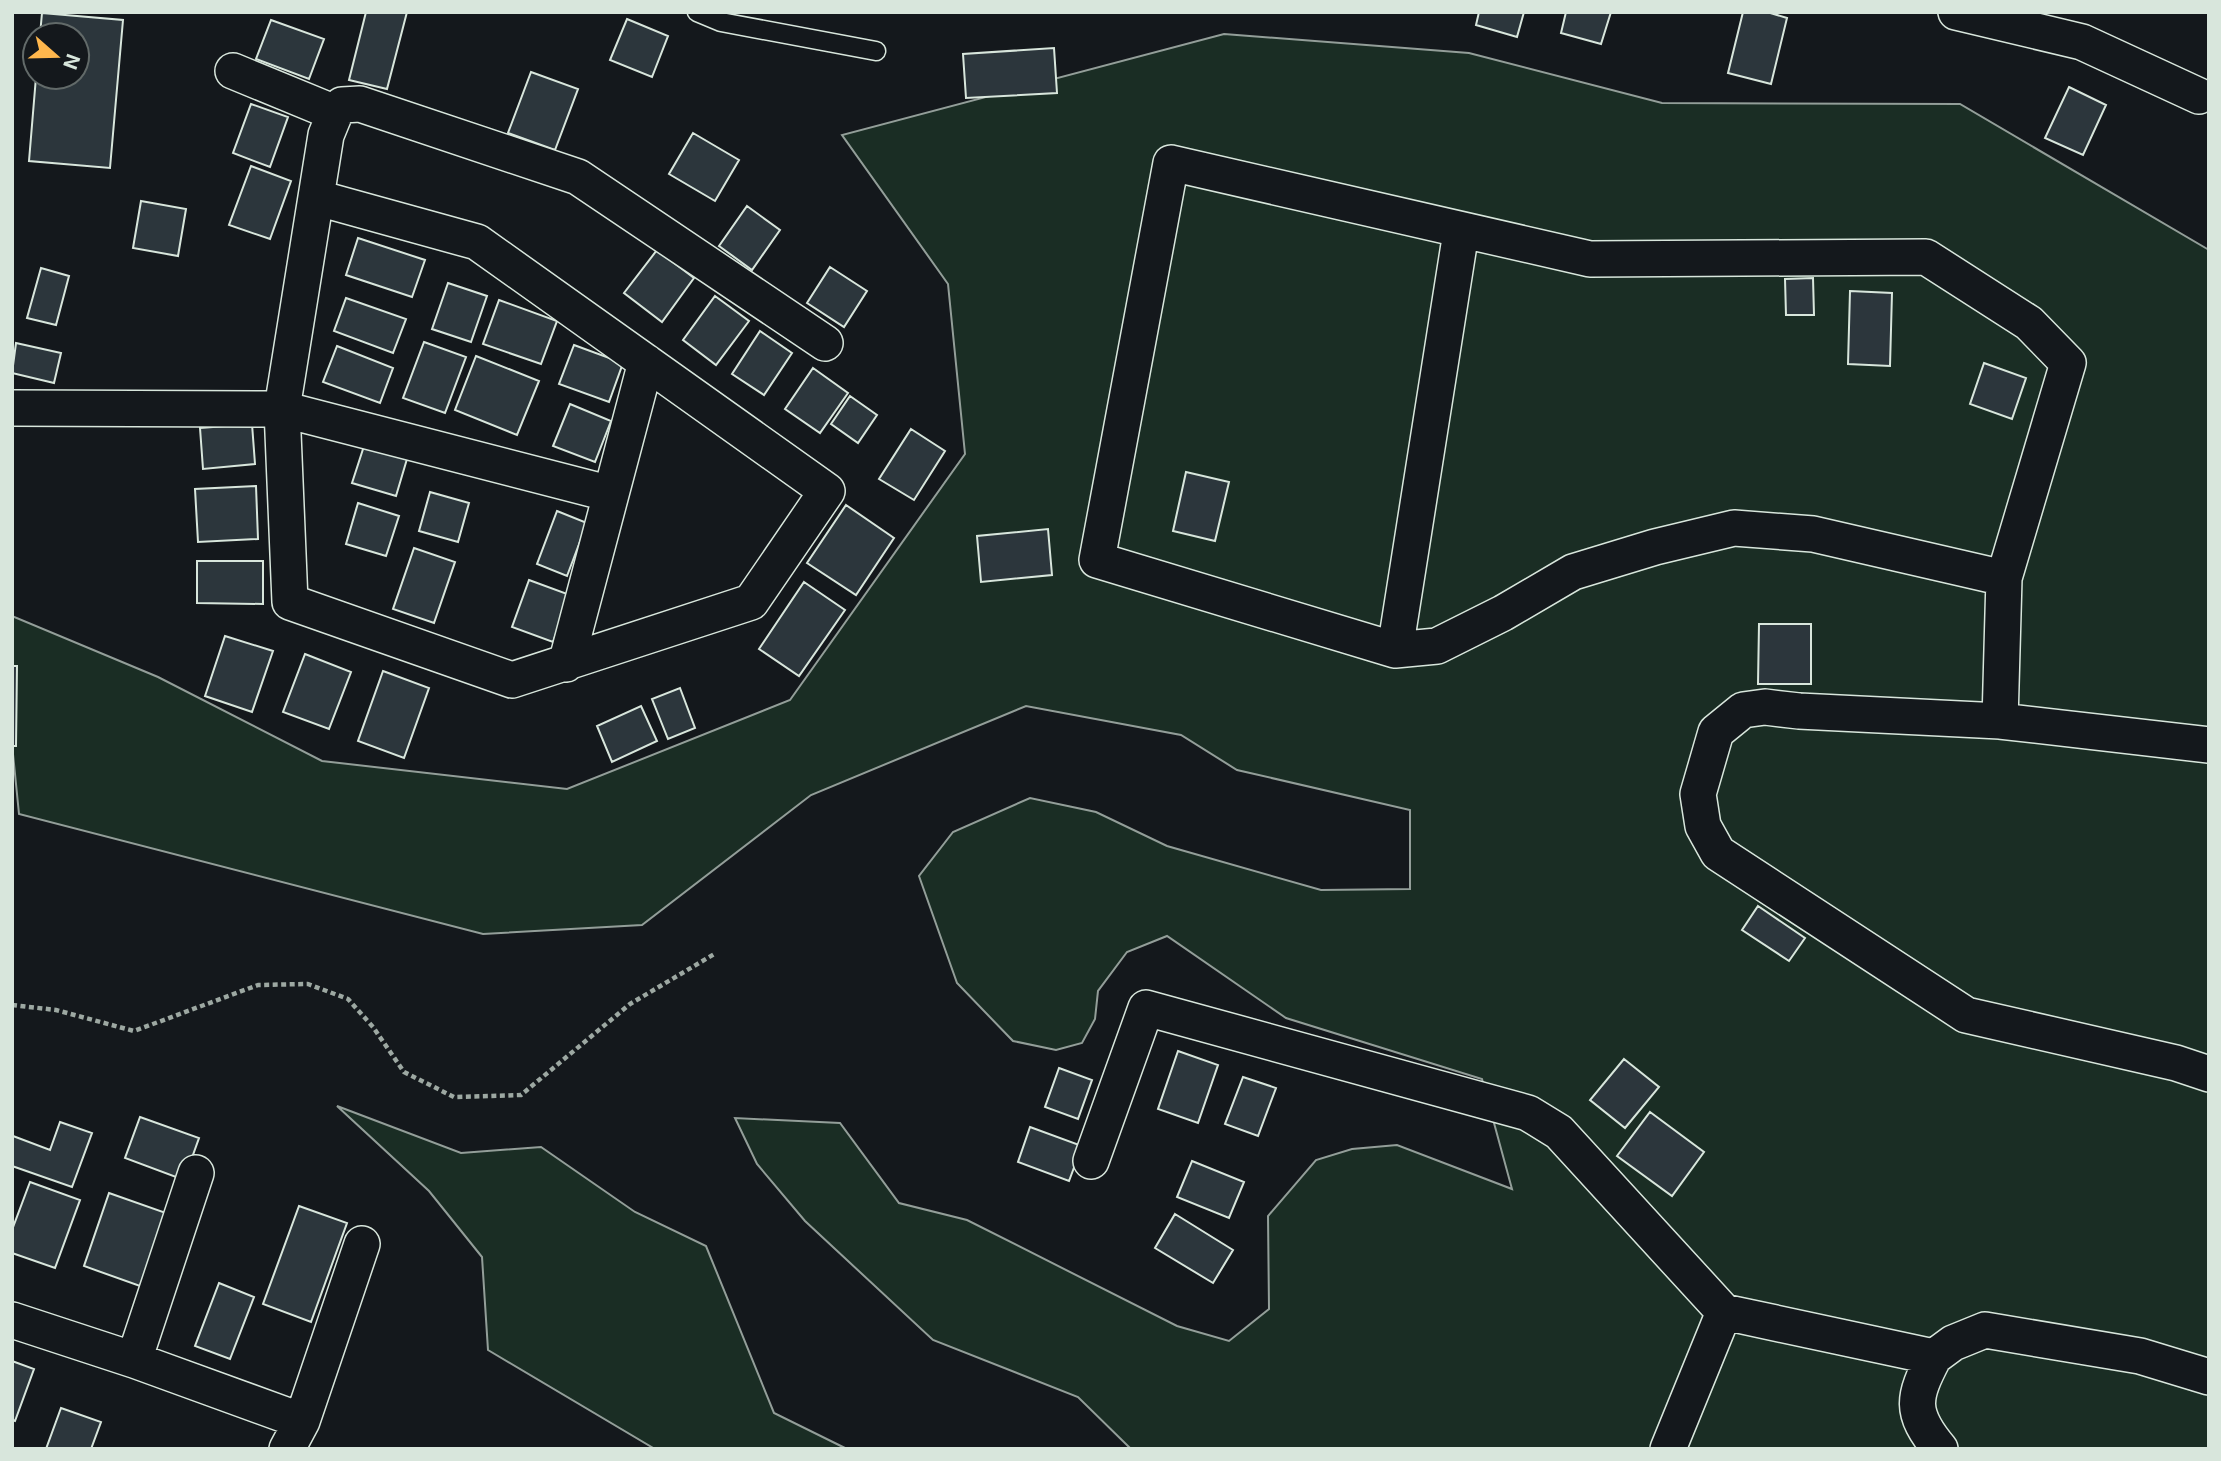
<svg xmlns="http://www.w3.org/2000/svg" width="2221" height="1461" viewBox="0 0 2221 1461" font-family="Inter,sans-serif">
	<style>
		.green { fill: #1a2d24; stroke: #939e99; stroke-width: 2 }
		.building { fill: #2c363c; stroke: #d8e6dc; stroke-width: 2 }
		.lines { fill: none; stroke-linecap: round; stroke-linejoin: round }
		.lane-casing { stroke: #d8e6dc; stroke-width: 21 }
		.street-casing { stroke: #d8e6dc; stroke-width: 38 }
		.path { stroke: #9da8a2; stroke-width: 4.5; stroke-dasharray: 5 3.5; stroke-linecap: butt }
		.lane { stroke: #14181c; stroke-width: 18 }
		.street { stroke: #14181c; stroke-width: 35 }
	</style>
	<rect width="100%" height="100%" fill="#14181c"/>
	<path class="green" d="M 1224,34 L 1469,53 L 1662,103 L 1960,104 L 2209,250 L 2209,1449 L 1131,1449 L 1078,1397 L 933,1340 L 805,1221 L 757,1164 L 735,1118 L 840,1123 L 899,1203 L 967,1220 L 1177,1326 L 1229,1341 L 1269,1309 L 1268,1216 L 1316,1160 L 1352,1149 L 1397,1145 L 1512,1189 L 1482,1079 L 1286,1018 L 1167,936 L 1127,952 L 1098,991 L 1095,1019 L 1082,1043 L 1056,1050 L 1013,1041 L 957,983 L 919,876 L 953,832 L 1030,798 L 1096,812 L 1167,846 L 1321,890 L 1410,889 L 1410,810 L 1237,770 L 1181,735 L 1026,706 L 811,795 L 642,925 L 483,934 L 19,814 L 12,744 L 12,616 L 158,677 L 322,761 L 567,789 L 790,700 L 965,454 L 948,284 L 842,135 Z
		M 337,1106 L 461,1153 L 541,1147 L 635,1212 L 706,1246 L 774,1413 L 847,1449 L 655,1449 L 488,1350 L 482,1257 L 429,1191 Z"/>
	<path class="building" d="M 366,12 L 407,12 L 387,89 L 349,80 Z
		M 1479,12 L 1524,12 L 1517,37 L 1476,25 Z
		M 1566,12 L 1611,12 L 1601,44 L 1561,33 Z
		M 1743,12 L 1767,12 L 1787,18 L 1771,84 L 1728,73 Z
		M 42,13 L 123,20 L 110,168 L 29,161 L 36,77 L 77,77 L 77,35 L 40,35 Z
		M 627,19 L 668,36 L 652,77 L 610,60 Z
		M 271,20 L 324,39 L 309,79 L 256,59 Z
		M 1054,48 L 1057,93 L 966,98 L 963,54 Z
		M 531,72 L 578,89 L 555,150 L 508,133 Z
		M 2069,87 L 2106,105 L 2083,155 L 2045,138 Z
		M 251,104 L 288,117 L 270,167 L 233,153 Z
		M 693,133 L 739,160 L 715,201 L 669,174 Z
		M 251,166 L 291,181 L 270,239 L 229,225 Z
		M 141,201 L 186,209 L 178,256 L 133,248 Z
		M 747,206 L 780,230 L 752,270 L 719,246 Z
		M 358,238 L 425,260 L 412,297 L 346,275 Z
		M 657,250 L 694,278 L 662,322 L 624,293 Z
		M 830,267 L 867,291 L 844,327 L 807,303 Z
		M 41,268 L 69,276 L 56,325 L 27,318 Z
		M 1813,278 L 1814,315 L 1786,315 L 1785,279 Z
		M 448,283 L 487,296 L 471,342 L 432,329 Z
		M 1850,291 L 1892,293 L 1890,366 L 1848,364 Z
		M 715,296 L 749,321 L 716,365 L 683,340 Z
		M 346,298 L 406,319 L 393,353 L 334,331 Z
		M 499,300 L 557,321 L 541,364 L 483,344 Z
		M 760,331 L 792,353 L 764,395 L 732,374 Z
		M 424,342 L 466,357 L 445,413 L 403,398 Z
		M 16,343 L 61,353 L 54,383 L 12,373 Z
		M 574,345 L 623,363 L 609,402 L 559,384 Z
		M 337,346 L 393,368 L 380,403 L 323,382 Z
		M 476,356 L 539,381 L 517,435 L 455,410 Z
		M 1984,363 L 2026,378 L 2012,419 L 1970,404 Z
		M 813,368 L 848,393 L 820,433 L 785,409 Z
		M 850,396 L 877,415 L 858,443 L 831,424 Z
		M 570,404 L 611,421 L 595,462 L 553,446 Z
		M 252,424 L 255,464 L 203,469 L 200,428 Z
		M 911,429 L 945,451 L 914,500 L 879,479 Z
		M 364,446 L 407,459 L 396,496 L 352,483 Z
		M 1186,472 L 1229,482 L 1215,541 L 1173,531 Z
		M 256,486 L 258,539 L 198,542 L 195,489 Z
		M 430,492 L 469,503 L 458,542 L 419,531 Z
		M 358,503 L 399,516 L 386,556 L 346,544 Z
		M 846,505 L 894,538 L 856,595 L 807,563 Z
		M 557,511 L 587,523 L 567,576 L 537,564 Z
		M 1048,529 L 1052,575 L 981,582 L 977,536 Z
		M 414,548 L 455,562 L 434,623 L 393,609 Z
		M 197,561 L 263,561 L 263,604 L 197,603 Z
		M 529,580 L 570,595 L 553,642 L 512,627 Z
		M 804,582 L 845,610 L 799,676 L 759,649 Z
		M 1759,624 L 1811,624 L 1811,684 L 1758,684 Z
		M 225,636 L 273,651 L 252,712 L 205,696 Z
		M 305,654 L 351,672 L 329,729 L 283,712 Z
		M 12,666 L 17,666 L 16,746 L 12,746 Z
		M 383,671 L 429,688 L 404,758 L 358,741 Z
		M 680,688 L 695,728 L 668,739 L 652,699 Z
		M 641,706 L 657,741 L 612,762 L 597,726 Z
		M 1758,906 L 1805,938 L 1789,961 L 1742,930 Z
		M 1178,1051 L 1218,1065 L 1198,1123 L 1158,1109 Z
		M 1624,1059 L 1659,1087 L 1625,1128 L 1590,1100 Z
		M 1059,1068 L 1092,1080 L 1078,1119 L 1045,1107 Z
		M 1243,1077 L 1276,1088 L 1258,1136 L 1225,1124 Z
		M 1650,1112 L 1704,1152 L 1672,1196 L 1617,1156 Z
		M 140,1117 L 199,1138 L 184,1180 L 125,1158 Z
		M 60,1122 L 92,1133 L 72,1187 L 12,1166 L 13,1136 L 50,1150 Z
		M 1030,1127 L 1082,1146 L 1069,1181 L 1018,1162 Z
		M 1192,1161 L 1244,1182 L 1229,1218 L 1177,1197 Z
		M 30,1182 L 80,1200 L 55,1268 L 12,1253 L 12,1230 Z
		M 109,1193 L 166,1213 L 140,1286 L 84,1266 Z
		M 299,1206 L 347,1223 L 311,1322 L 263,1304 Z
		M 1175,1214 L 1233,1250 L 1213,1283 L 1155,1248 Z
		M 219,1283 L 254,1297 L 230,1359 L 195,1346 Z
		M 12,1361 L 34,1369 L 15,1421 L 12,1420 Z
		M 61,1408 L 101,1422 L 91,1449 L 46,1449 Z"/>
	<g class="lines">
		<defs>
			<path id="lane" d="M 697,12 L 721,22 L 876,51"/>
			<path id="street" d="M 1956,12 L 2082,42 L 2199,96
				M 233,71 L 335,113 L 326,135 L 282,409 L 290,602 L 512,680 L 751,602 L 827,491 L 477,242 L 318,198
				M 335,113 L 342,105 L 360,104 L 578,177 L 825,343
				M 1171,163 L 1590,259 L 1926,257 L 2029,323 L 2068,363 L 2004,578 L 1813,534 L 1734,528 L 1655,547 L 1573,572 L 1503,613 L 1437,646 L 1395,650 L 1097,560 Z
				M 12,408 L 282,409 L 611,494
				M 1395,650 L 1461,232
				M 566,664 L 646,362
				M 2000,721 L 2004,578
				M 2209,745 L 2000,721 L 1799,711 L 1765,707 L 1743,710 L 1716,732 L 1698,794 L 1703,826 L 1718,853 L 1966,1015 L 2176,1063 L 2209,1074
				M 1091,1161 L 1146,1008 L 1528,1113 L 1559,1132 L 1724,1312 L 1934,1357 C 1913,1397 1909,1412 1940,1449
				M 12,1320 L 134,1360 L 302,1421
				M 1934,1357 L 1953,1343 L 1985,1330 L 2140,1356 L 2209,1377
				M 134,1360 L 196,1173
				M 287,1449 L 302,1421 L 362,1244
				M 1668,1449 L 1724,1312"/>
		</defs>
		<use href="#lane" class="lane-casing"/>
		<use href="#street" class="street-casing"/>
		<path class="path" d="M 12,1005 L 56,1010 L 134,1031 L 258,985 L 308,984 L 348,999 L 373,1027 L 404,1072 L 454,1097 L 521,1095 L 630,1004 L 716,953"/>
		<use href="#lane" class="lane"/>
		<use href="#street" class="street"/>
	</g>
	<rect width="2221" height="1461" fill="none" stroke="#d8e6dc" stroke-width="28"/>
	<g transform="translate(56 56) rotate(110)"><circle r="33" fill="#14181c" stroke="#626a69" stroke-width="2"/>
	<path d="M0-5L12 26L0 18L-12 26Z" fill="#ffb74d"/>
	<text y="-10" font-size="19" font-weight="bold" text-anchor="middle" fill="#d8e6dc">N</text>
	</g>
</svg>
